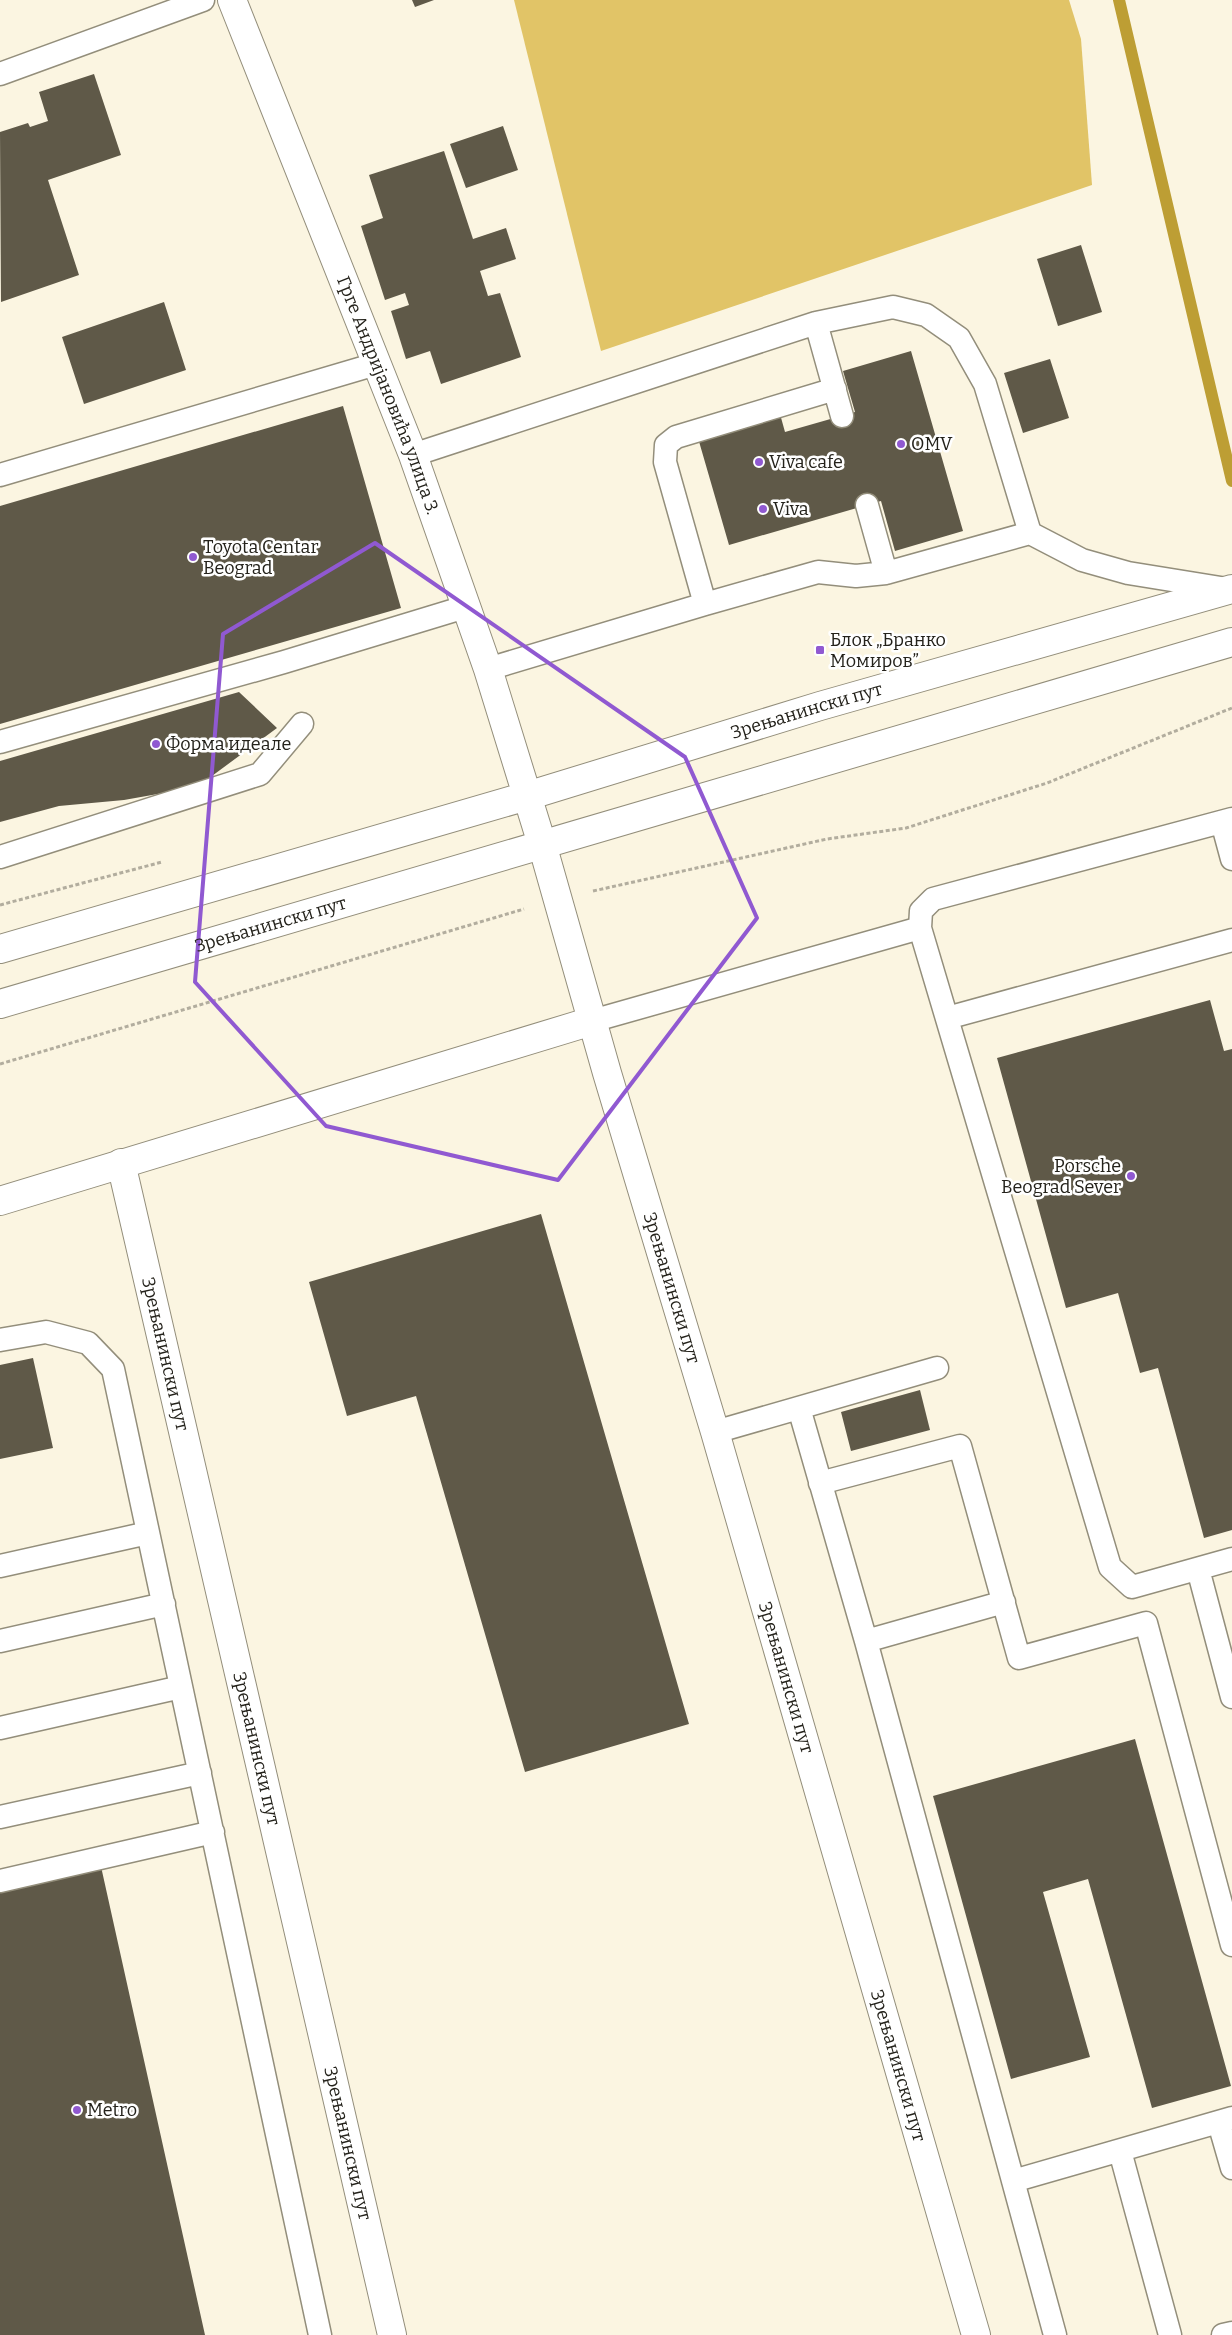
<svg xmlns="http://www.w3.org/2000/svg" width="1232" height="2335" viewBox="0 0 1232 2335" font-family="Bitter,serif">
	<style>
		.green { fill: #e1c467 }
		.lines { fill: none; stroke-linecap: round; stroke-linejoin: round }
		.stream { stroke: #bd9e34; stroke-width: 12 }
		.building { fill: #5f5948 }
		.service-casing { stroke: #938e7b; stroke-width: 25 }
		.minor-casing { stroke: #938e7b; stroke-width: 30 }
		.secondary-casing { stroke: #938e7b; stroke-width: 30 }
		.path { stroke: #b2ad9e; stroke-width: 3; stroke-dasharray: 4 2.5; stroke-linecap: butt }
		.service { stroke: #fff; stroke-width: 22 }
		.minor { stroke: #fff; stroke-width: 28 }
		.secondary { stroke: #fff; stroke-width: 28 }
		.marked { fill: none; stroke: #9059d1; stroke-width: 4; stroke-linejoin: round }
		.poi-dot { fill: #9059d1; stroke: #fff; stroke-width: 2 }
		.labels { text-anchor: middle; stroke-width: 5; stroke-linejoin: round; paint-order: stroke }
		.street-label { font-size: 18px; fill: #24221b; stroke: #fff }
		.poi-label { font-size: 18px; fill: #24221b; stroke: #fff; text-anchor: start }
	</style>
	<rect width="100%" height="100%" fill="#fbf5e1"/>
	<path class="green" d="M 514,0 L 1069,0 L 1081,39 L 1092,185 L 601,351 Z"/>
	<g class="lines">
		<path class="stream" d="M 1119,0 L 1232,481"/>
	</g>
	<path class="building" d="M 412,0 L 434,0 L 415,7 Z
		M 94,74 L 121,155 L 48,180 L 79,275 L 1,302 L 0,132 L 28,123 L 30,127 L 48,121 L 39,92 Z
		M 503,126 L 518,170 L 466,188 L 450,144 Z
		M 444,151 L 473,239 L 506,228 L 516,259 L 480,271 L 488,296 L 500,293 L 521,357 L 441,384 L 430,351 L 406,359 L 391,311 L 409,305 L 405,293 L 385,300 L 361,226 L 383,218 L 369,175 Z
		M 1081,245 L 1102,312 L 1058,326 L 1037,259 Z
		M 164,302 L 186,370 L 84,404 L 62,337 Z
		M 911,351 L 963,531 L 895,551 L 881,501 L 729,545 L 698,438 L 780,414 L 785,432 L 855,412 L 843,371 Z
		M 1050,359 L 1069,418 L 1023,433 L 1004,373 Z
		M 343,406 L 401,608 L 0,724 L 0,506 Z
		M 239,692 L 277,728 L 197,787 L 124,800 L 59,806 L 0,822 L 0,761 Z
		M 1210,1000 L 1224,1051 L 1232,1049 L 1232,1530 L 1204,1538 L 1158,1368 L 1140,1373 L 1118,1293 L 1066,1308 L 997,1058 Z
		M 541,1214 L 689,1724 L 525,1772 L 416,1396 L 347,1416 L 309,1282 Z
		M 33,1358 L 53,1448 L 0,1459 L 0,1365 Z
		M 920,1390 L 930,1430 L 851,1451 L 841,1412 Z
		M 1135,1739 L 1231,2086 L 1152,2108 L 1088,1879 L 1043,1892 L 1090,2057 L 1011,2079 L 933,1796 Z
		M 100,1862 L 205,2335 L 0,2335 L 0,1885 Z"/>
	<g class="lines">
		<defs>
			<path id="service" d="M 0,74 L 203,0
				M 816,323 L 842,416
				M 413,455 L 816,323 L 893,307 L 926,315 L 959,338 L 985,384 L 1030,533
				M 0,475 L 376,364
				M 867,505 L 886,573
				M 705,604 L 665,462 L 666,445 L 676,437 L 835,389
				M 488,669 L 705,604 L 818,572 L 856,576 L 886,573 L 1030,533 L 1082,560 L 1128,573 L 1227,589
				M 0,742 L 284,662 L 465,607
				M 1232,819 L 933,899 L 921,911 L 920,928 L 1110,1567 L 1132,1587 L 1232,1559
				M 1222,822 L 1232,859
				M 0,857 L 260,774 L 302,724
				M 947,1018 L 1232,940
				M 592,1021 L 920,928
				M 0,1340 L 46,1332 L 88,1343 L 113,1369 L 320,2335
				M 799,1408 L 866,1641 L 1055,2335
				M 715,1432 L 937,1368
				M 820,1483 L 960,1446 L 1019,1658 L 1146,1623 L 1232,1945
				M 0,1566 L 148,1533
				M 1198,1569 L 1232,1697
				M 0,1641 L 164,1604
				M 866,1641 L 1004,1602
				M 0,1728 L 181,1687
				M 0,1817 L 200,1773
				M 0,1881 L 213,1832
				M 1219,2123 L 1232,2168
				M 1120,2151 L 1170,2335
				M 1013,2181 L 1232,2118
				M 1223,2335 L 1232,2333"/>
			<g id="minor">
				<path id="s1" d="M 232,0 L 413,455 L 488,669 L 542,844 L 607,1073 L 715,1432 L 976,2335"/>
				<path id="s2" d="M 121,1163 L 392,2335"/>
				<path d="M 0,1201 L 592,1021"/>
			</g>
			<g id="secondary">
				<path id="s3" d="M 0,949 L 527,796 L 820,706 L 1232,589"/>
				<path id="s4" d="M 0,1004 L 1232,642"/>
			</g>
		</defs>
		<use href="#service" class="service-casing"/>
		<use href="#minor" class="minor-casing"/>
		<use href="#secondary" class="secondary-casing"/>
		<path class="path" d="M 593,891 L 827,839 L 906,828 L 1047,783 L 1232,708
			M 0,905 L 162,862
			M 0,1064 L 524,909"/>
		<use href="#service" class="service"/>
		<use href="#minor" class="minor"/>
		<use href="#secondary" class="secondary"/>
	</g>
	<path class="marked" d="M 375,543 L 685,757 L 757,918 L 558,1180 L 326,1126 L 195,982 L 223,634 Z"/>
	<g class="poi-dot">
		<circle cx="901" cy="444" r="5"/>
		<circle cx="759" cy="462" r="5"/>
		<circle cx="763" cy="509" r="5"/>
		<circle cx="193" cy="557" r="5"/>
		<rect x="815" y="645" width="10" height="10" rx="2.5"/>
		<circle cx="156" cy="744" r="5"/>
		<circle cx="1131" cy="1176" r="5"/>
		<circle cx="77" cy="2110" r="5"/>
	</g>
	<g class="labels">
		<g class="street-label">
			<text dy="6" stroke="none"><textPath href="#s1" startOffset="425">Грге Андријановића улица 3.</textPath></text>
			<text dy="6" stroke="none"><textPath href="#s3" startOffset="841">Зрењанински пут</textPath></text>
			<text dy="6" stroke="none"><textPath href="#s4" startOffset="282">Зрењанински пут</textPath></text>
			<text dy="6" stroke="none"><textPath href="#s1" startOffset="1362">Зрењанински пут</textPath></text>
			<text dy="6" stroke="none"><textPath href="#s2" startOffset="196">Зрењанински пут</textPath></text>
			<text dy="6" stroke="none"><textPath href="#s1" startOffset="1768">Зрењанински пут</textPath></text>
			<text dy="6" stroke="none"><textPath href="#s2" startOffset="601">Зрењанински пут</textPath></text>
			<text dy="6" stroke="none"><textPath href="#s1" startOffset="2172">Зрењанински пут</textPath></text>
			<text dy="6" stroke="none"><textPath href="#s2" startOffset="1006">Зрењанински пут</textPath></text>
		</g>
		<g class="poi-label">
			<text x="911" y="450">OMV</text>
			<text x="769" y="468">Viva cafe</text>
			<text x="773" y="515">Viva</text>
			<text x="203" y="553">Toyota Centar<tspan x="203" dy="21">Beograd</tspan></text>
			<text x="830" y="646">Блок „Бранко<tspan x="830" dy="21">Момиров”</tspan></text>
			<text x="166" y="750">Форма идеале</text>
			<text x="1121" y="1172" text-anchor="end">Porsche<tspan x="1121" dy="21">Beograd Sever</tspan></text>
			<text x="87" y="2116">Metro</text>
		</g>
	</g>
</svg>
